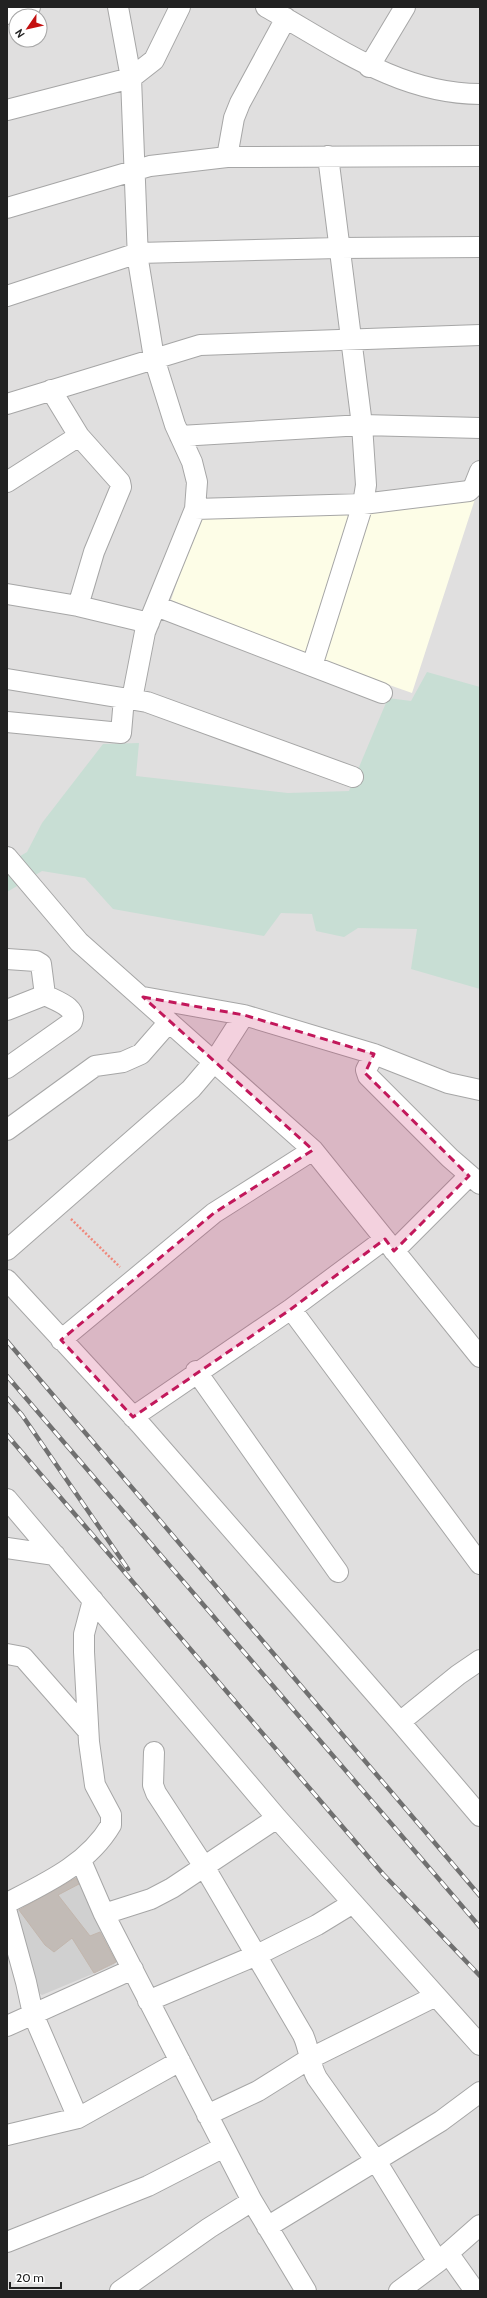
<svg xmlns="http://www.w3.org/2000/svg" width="487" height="2298" viewBox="0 0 487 2298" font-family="Cabin,sans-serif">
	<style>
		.residential { fill: #e0dfdf; fill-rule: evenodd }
		.education { fill: #fdfde7 }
		.religious { fill: #d0d0d0 }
		.wetland { fill: #c8ded4 }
		.building { fill: #c2bbb6; stroke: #c2b6ad }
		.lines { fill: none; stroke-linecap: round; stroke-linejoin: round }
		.minor-casing { stroke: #a6a6a6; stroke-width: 22 }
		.path { stroke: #f0887c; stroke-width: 2.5; stroke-dasharray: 2 2; stroke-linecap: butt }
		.minor { stroke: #fff; stroke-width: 20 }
		.rail-casing { stroke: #707070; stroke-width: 4.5 }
		.rail { stroke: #fff; stroke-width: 3; stroke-dasharray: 9; stroke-linecap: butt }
		.marked { fill: #c2185b; fill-opacity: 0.2; stroke: #c2185b; stroke-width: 3; stroke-dasharray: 8 5; stroke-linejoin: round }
	</style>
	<rect width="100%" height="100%" fill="#f1efea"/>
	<path class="residential" d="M 7,7 L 480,7 L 480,2291 L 7,2291 ZM 16,16 L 40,16 L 40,40 L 16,40 Z"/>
	<path class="education" d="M 475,499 L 412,693 L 321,661 L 368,512 Z
		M 350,514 L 308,655 L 171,600 L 199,517 Z"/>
	<path class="religious" d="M 73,1867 L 118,1960 L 114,1965 L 42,1995 L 34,1990 L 10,1908 Z"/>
	<path class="wetland" d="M 427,672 L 480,687 L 480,989 L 411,969 L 417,929 L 358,928 L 344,937 L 316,931 L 312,914 L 281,913 L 264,936 L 113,909 L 85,878 L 42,871 L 7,892 L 7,864 L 27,852 L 42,823 L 103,744 L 139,743 L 136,776 L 288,793 L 349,791 L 388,698 L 411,701 Z"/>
	<path class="building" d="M 76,1878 L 79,1884 L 58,1895 L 90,1936 L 100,1932 L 116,1962 L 94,1973 L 72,1938 L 54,1952 L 45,1945 L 19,1910 Z"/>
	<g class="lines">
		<defs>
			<path id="minor" d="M 118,7 L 131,78 L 138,260 L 154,358 L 175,425 L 192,462 L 197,482 L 195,509 L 145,632 L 132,699
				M 266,7 C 334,45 399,94 480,94
				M 7,14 L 30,7
				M 369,67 L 405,7
				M 7,110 L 131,78 L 154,60 L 180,7
				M 227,157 L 234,118 L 240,103 L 286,18
				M 7,208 L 150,166 L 227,157 L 480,156
				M 7,296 L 138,253 L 339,248 L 480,247
				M 51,390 L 79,436 L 120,482 L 121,487 L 94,552 L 78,606
				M 7,404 L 200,345 L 480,335
				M 180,436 L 362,425 L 480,428
				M 7,482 L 79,436
				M 195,509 L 363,504 L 469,491 L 474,486 L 480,471
				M 7,594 L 78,606 L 149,623
				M 156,606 L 382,693
				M 312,666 L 363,504 L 366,485 L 362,425 L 328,156
				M 7,679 L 147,702 L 353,777
				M 7,722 L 121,733 L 124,698
				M 7,857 L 79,942 L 313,1150 L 480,1357
				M 7,959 L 36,961 L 41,964 L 45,995
				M 143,997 L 244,1015 L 374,1054 L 448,1083 L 480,1090
				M 7,1010 L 45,995 C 56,1001 78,1007 72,1022 L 7,1068
				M 374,1054 L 366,1070 L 368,1076 L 450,1158 L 480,1184
				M 7,1130 L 95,1066 L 123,1062 L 141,1054 L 169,1022
				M 7,1250 L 191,1089 L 214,1062 L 244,1015
				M 394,1251 L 469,1176
				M 7,1280 L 140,1424 L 400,1722 L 480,1816
				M 291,1309 L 480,1564
				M 61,1340 L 214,1213 L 313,1150
				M 196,1371 L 338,1572
				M 133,1417 L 291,1309 L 385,1239
				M 7,1499 L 277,1818 L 480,2045
				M 7,1548 L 55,1555
				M 7,1654 L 23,1657 L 88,1731
				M 400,1722 L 458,1675 L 480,1660
				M 154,1752 L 153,1785 L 156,1793 L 205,1868 L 303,2035 C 310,2050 309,2064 317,2078 L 376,2161 L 438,2262
				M 81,1861 L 104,1914 L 252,2201 L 306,2291
				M 7,1903 C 46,1883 88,1864 111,1825 L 111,1815 L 95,1785 L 89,1742 L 84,1652 L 84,1634 L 93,1600
				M 7,1913 L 26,1982 L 33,2014 L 78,2118
				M 104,1914 L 151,1899 L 172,1888 L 277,1818
				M 148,2001 L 257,1955 L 317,1925 L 353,1903
				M 7,2026 L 133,1969
				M 207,2115 L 258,2091 L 309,2059 L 436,1996
				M 7,2135 L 78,2118 L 180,2061
				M 267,2227 L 441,2121 L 480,2092
				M 7,2242 L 148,2186 L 224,2147
				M 448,2253 L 475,2291
				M 120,2291 L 209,2228 L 252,2201
				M 399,2291 L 438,2262 L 480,2225"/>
		</defs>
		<use href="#minor" class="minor-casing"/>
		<path class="path" d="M 71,1219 L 120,1267"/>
		<use href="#minor" class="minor"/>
		<defs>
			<path id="rail" d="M 7,1341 L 480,1896
				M 7,1376 L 480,1927
				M 7,1398 L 22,1415 L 128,1569
				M 7,1435 L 383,1874 L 480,1976"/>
		</defs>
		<use href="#rail" class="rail-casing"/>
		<use href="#rail" class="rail"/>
	</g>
	<path class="marked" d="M 143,997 L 244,1015 L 374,1054 L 365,1073 L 469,1176 L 394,1251 L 385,1239 L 291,1309 L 133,1417 L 61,1340 L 214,1213 L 313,1150 Z"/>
	<rect width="487" height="2298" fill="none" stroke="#222222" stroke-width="16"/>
	<g transform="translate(28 28) rotate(236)"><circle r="19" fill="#ffffff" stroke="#a7a7a7"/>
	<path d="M0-3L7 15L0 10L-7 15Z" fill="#c41010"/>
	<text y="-6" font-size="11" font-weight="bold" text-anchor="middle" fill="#222222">N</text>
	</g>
	<path d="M10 2282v6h51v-6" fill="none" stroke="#222222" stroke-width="2"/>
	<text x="16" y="2282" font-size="12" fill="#222222" stroke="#ffffff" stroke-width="3" paint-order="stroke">20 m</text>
</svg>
